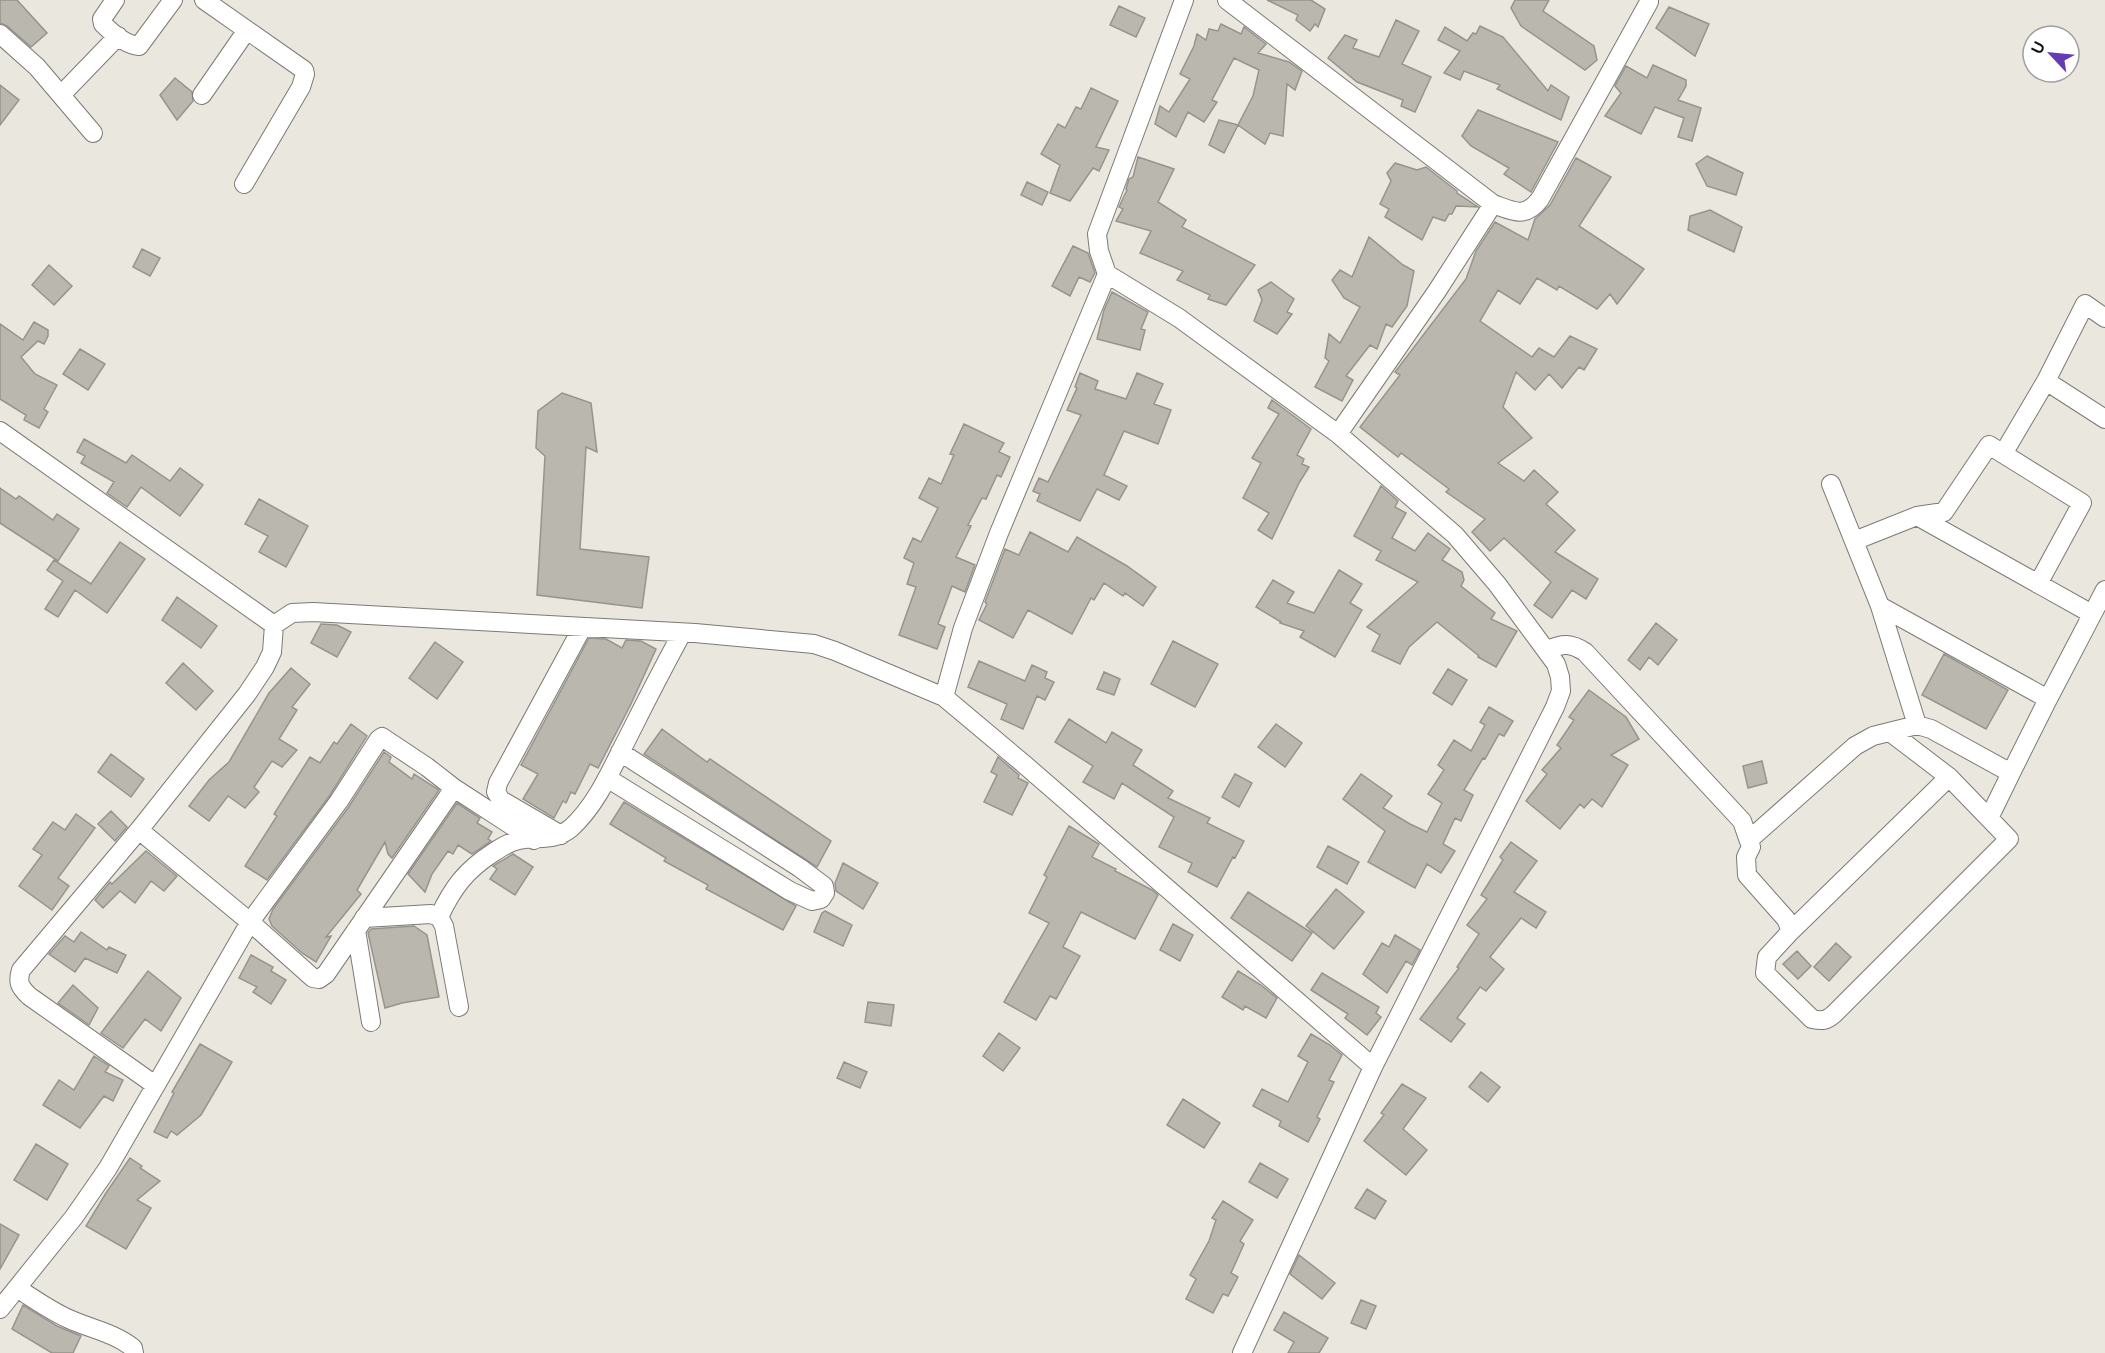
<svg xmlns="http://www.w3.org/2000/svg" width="2105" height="1353" viewBox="0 0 2105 1353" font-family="Cabin,sans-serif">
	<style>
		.building { fill: #bab7af; stroke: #97948d; stroke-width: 1.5 }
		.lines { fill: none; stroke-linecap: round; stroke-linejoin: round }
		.street-casing { stroke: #7d7a73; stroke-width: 20 }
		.street { stroke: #fff; stroke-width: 18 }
	</style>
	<rect width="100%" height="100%" fill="#eae7df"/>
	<path class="building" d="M 0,0 L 17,0 L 47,33 L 31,47 L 7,26 L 0,23 Z
		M 1267,0 L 1311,0 L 1325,9 L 1318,27 L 1315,24 L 1310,31 L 1296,20 L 1298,15 Z
		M 1515,0 L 1549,0 L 1543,11 L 1594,46 L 1597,60 L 1585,70 L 1521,26 L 1511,8 Z
		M 1119,6 L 1145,18 L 1136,37 L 1110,25 Z
		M 1669,7 L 1709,24 L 1695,56 L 1656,28 Z
		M 1396,20 L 1419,31 L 1402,64 L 1431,77 L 1415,112 L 1401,106 L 1403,100 L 1357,82 L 1328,58 L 1345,35 L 1357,40 L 1353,48 L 1379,57 Z
		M 1221,24 L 1241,34 L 1244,27 L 1266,44 L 1258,53 L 1289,62 L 1302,71 L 1295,90 L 1287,84 L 1283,136 L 1270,133 L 1265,144 L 1238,125 L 1253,96 L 1259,70 L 1234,58 L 1212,100 L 1217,102 L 1204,122 L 1188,112 L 1176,137 L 1155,124 L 1160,106 L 1169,112 L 1190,79 L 1180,74 L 1194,46 L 1197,34 L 1206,40 L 1209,29 L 1218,31 Z
		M 1480,26 L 1503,37 L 1548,91 L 1551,85 L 1569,97 L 1561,120 L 1497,89 L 1500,85 L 1464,71 L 1460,80 L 1444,73 L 1460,51 L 1438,40 L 1445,27 L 1467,41 L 1473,33 L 1476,34 Z
		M 1653,65 L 1686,80 L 1686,86 L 1678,100 L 1701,108 L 1692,141 L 1678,137 L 1684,118 L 1655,107 L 1641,134 L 1605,116 L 1621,93 L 1615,86 L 1626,66 L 1647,78 Z
		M 175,78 L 192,92 L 193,101 L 177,120 L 160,95 Z
		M 0,85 L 19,100 L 0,125 Z
		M 1091,88 L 1118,101 L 1096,147 L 1109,150 L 1099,171 L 1093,168 L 1070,201 L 1050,193 L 1060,165 L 1041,154 L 1058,124 L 1065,128 L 1076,107 L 1081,109 Z
		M 1478,110 L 1558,142 L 1531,192 L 1504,174 L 1509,168 L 1471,146 L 1462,136 Z
		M 1219,120 L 1238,125 L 1224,153 L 1209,145 Z
		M 1707,156 L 1743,173 L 1736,195 L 1707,186 L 1696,164 Z
		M 1138,157 L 1174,169 L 1158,202 L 1186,220 L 1182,227 L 1255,265 L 1226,305 L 1208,299 L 1210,295 L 1177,280 L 1183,271 L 1140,253 L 1151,231 L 1116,221 L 1123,209 L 1119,207 L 1127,190 L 1126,189 L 1129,179 L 1133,177 Z
		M 1576,158 L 1611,177 L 1579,226 L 1644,269 L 1617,304 L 1610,294 L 1597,309 L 1559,286 L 1557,290 L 1537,278 L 1520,304 L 1498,290 L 1480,321 L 1532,357 L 1539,348 L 1554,357 L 1570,336 L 1597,349 L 1584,370 L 1579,367 L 1562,388 L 1549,374 L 1535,390 L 1516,372 L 1503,407 L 1532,438 L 1498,463 L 1524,481 L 1534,470 L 1558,492 L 1546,504 L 1575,530 L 1555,552 L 1598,579 L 1586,599 L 1572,590 L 1552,618 L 1534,605 L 1551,582 L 1504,538 L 1490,551 L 1472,532 L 1485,519 L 1446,492 L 1449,489 L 1401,453 L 1398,457 L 1360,427 L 1400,375 L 1395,372 L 1466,279 L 1476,251 L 1495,222 L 1528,240 L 1535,219 L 1550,205 Z
		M 1395,163 L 1417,170 L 1426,167 L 1457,191 L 1457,193 L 1478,207 L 1456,206 L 1452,214 L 1449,214 L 1445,221 L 1433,217 L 1422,240 L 1385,217 L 1389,209 L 1380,204 L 1391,181 L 1387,173 Z
		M 1027,182 L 1048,192 L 1042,205 L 1021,195 Z
		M 1710,210 L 1742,227 L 1734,252 L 1688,230 L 1690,216 Z
		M 1369,237 L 1403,265 L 1414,271 L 1407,306 L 1392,327 L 1386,324 L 1377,349 L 1370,345 L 1346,376 L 1353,380 L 1342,401 L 1315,387 L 1329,361 L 1325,358 L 1329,334 L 1340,343 L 1360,307 L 1344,298 L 1332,280 L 1340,270 L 1352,277 Z
		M 1073,246 L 1088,253 L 1095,273 L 1090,282 L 1079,277 L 1070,296 L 1052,286 Z
		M 142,249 L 160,258 L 150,276 L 133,267 Z
		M 49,265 L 72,286 L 54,305 L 32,285 Z
		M 1271,282 L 1294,299 L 1287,312 L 1292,314 L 1277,334 L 1254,321 L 1262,300 L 1258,290 Z
		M 1112,292 L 1148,312 L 1141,329 L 1145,330 L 1140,350 L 1097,339 L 1104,310 Z
		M 34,322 L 48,330 L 48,336 L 44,344 L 38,341 L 21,357 L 35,374 L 57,385 L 44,409 L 48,412 L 39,428 L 24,420 L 26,415 L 0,399 L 0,324 L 23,340 Z
		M 80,349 L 105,364 L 88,390 L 63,374 Z
		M 1080,373 L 1098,381 L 1095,389 L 1126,399 L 1137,373 L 1163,384 L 1154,404 L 1171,410 L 1158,444 L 1124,431 L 1104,475 L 1127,486 L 1119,500 L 1097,489 L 1080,521 L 1037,501 L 1040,494 L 1033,491 L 1039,478 L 1048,482 L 1081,415 L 1067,410 L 1077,388 L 1075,387 Z
		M 562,393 L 591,403 L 597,452 L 586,447 L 580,549 L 649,557 L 642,608 L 537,595 L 545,456 L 536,448 L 538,411 Z
		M 1272,400 L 1311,429 L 1297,455 L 1304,459 L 1302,464 L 1309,467 L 1299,483 L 1272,539 L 1258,530 L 1269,513 L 1243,498 L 1261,463 L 1252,458 L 1279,414 L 1268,408 Z
		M 964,424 L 1004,443 L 999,452 L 1010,457 L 1001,477 L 997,475 L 986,499 L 982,498 L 968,525 L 971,526 L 956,557 L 975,565 L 965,592 L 952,586 L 938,624 L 945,627 L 937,649 L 899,635 L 916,587 L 907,584 L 914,563 L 904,558 L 913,538 L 921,542 L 938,508 L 919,498 L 929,478 L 941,484 L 954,455 L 950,454 Z
		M 84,439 L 126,463 L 132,455 L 170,481 L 180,468 L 203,485 L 180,516 L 141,487 L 127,507 L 107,493 L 114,482 L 81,463 L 85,456 L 77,452 Z
		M 1381,486 L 1398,501 L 1395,507 L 1406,513 L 1392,538 L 1415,551 L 1428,533 L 1450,549 L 1442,560 L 1462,572 L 1464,580 L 1461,586 L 1495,613 L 1491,619 L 1517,631 L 1496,667 L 1478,657 L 1479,656 L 1437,622 L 1409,647 L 1400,664 L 1372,651 L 1380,635 L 1367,627 L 1418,582 L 1376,560 L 1381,551 L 1354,536 Z
		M 0,488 L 16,499 L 19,496 L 53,520 L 57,514 L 79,529 L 58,561 L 0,523 Z
		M 259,499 L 308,526 L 286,567 L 259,552 L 268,536 L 245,524 Z
		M 1030,532 L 1068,552 L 1077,537 L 1127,566 L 1156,587 L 1143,606 L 1125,593 L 1123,596 L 1104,583 L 1094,600 L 1091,598 L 1072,634 L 1028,610 L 1013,638 L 979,620 L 987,604 L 985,602 L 1005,549 L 1019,555 Z
		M 120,542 L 145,559 L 107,613 L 75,590 L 58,617 L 45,609 L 63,581 L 47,570 L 54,560 L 91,584 Z
		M 1339,570 L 1362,584 L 1350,603 L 1362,610 L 1335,657 L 1300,637 L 1304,631 L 1280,623 L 1281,622 L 1256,607 L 1273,580 L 1294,592 L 1287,603 L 1314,613 Z
		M 177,597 L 217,626 L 201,648 L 162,620 Z
		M 1656,623 L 1677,640 L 1658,665 L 1649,657 L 1640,670 L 1628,660 Z
		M 321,624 L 337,625 L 351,632 L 337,657 L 311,643 Z
		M 589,638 L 606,639 L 622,648 L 626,640 L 641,641 L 656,649 L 631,704 L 598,768 L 590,764 L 575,794 L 571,792 L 566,803 L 563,801 L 554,818 L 523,799 L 538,774 L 521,765 Z
		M 1173,641 L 1218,664 L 1195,707 L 1151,684 Z
		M 435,642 L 463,662 L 437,699 L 409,678 Z
		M 1944,654 L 2008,690 L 1986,729 L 1922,695 Z
		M 979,661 L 1025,681 L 1032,665 L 1047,672 L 1045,678 L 1054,682 L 1045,700 L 1037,696 L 1023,729 L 1001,719 L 1007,704 L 968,687 Z
		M 183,663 L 213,691 L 196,710 L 166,683 Z
		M 291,668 L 310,684 L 292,707 L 297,710 L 279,739 L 297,750 L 282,767 L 272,761 L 254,787 L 259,792 L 245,808 L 228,796 L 209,821 L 189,806 L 209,780 L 229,762 L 269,693 Z
		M 1448,669 L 1467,680 L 1452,705 L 1433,693 Z
		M 1104,672 L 1120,679 L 1114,695 L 1097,689 Z
		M 1589,690 L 1626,717 L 1639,739 L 1611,755 L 1628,765 L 1602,807 L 1592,799 L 1584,808 L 1580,804 L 1560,829 L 1526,801 L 1547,774 L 1542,770 L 1561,748 L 1557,745 L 1574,720 L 1569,717 Z
		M 1489,707 L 1513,721 L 1504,736 L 1499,734 L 1485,759 L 1483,758 L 1464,790 L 1473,795 L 1461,821 L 1455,818 L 1443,844 L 1455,851 L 1441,873 L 1427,864 L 1415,888 L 1368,862 L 1385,831 L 1343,799 L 1361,774 L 1392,796 L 1383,808 L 1410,824 L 1427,832 L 1442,803 L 1428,794 L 1444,770 L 1438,765 L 1454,740 L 1471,751 L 1485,725 L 1480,722 Z
		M 1069,719 L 1106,743 L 1112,732 L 1142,750 L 1133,765 L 1173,791 L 1168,798 L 1210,818 L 1207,823 L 1244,841 L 1235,858 L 1233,857 L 1217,887 L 1188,872 L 1192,863 L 1159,847 L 1174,817 L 1122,783 L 1114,799 L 1083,782 L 1093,766 L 1055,742 Z
		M 351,724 L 367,736 L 330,795 L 267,880 L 245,866 L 277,816 L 274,814 L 310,757 L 320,763 L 334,742 L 337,744 Z
		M 1276,724 L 1302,743 L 1285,767 L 1258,747 Z
		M 662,729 L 707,762 L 710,759 L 831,841 L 817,867 L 644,754 Z
		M 384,752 L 391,757 L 389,762 L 412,779 L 414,774 L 439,790 L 392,858 L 388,854 L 385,842 L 357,890 L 361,894 L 326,937 L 331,936 L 316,962 L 302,953 L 272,926 L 269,919 L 273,909 L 348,808 Z
		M 111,754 L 144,779 L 131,797 L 98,772 Z
		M 998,757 L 1019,775 L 1018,778 L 1028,783 L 1012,815 L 984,802 L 997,775 L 991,772 Z
		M 1762,761 L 1767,783 L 1748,788 L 1743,766 Z
		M 1235,774 L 1252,783 L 1239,807 L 1222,797 Z
		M 624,802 L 796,906 L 783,930 L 706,889 L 708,885 L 664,861 L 666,858 L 610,824 Z
		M 457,803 L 480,818 L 477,823 L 492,832 L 488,839 L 491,841 L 472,854 L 458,845 L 453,854 L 448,851 L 432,874 L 425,892 L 408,874 Z
		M 111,811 L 127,827 L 115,841 L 98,824 Z
		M 76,814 L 95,828 L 58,878 L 69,886 L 52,910 L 19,886 L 42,855 L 33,849 L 53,822 L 65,830 Z
		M 1069,826 L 1099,844 L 1092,857 L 1116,869 L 1115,871 L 1152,890 L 1158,895 L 1135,939 L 1081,912 L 1063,947 L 1080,956 L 1056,999 L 1050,996 L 1036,1020 L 1004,1002 L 1049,923 L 1029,913 L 1047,877 L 1044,875 Z
		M 1511,842 L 1537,861 L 1514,892 L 1546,912 L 1536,928 L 1521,918 L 1490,957 L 1504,969 L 1486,991 L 1480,987 L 1457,1018 L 1465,1024 L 1451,1042 L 1420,1019 L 1459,968 L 1457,967 L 1479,934 L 1467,925 L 1487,899 L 1481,895 L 1503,860 L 1500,857 Z
		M 1328,846 L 1359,862 L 1347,884 L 1317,867 Z
		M 146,851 L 177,876 L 164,891 L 151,881 L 135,903 L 120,891 L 103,908 L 95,900 L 110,882 L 112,884 Z
		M 513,854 L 533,867 L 515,895 L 490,879 L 497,869 L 493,866 Z
		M 843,863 L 878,883 L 863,909 L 836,891 L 835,883 Z
		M 1336,889 L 1364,912 L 1334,949 L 1306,926 Z
		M 1248,892 L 1312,933 L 1292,961 L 1231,918 Z
		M 825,911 L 852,925 L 843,946 L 814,932 L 822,913 Z
		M 1173,924 L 1193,935 L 1180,961 L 1160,950 Z
		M 414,926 L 427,935 L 439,997 L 402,1003 L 385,1008 L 368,933 L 371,929 Z
		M 81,932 L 107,950 L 109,947 L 126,955 L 117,973 L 85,958 L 75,972 L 49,954 L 65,936 L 74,942 Z
		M 1395,935 L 1420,950 L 1412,965 L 1406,961 L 1387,993 L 1363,974 L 1382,943 L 1389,947 Z
		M 1836,943 L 1851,957 L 1829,981 L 1814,967 Z
		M 1797,951 L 1811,966 L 1798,979 L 1783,964 Z
		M 251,955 L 273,967 L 271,971 L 286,980 L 271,1004 L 253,992 L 257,987 L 239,978 Z
		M 148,971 L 181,998 L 161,1031 L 145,1019 L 123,1048 L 101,1033 Z
		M 1238,971 L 1261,985 L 1277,998 L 1266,1018 L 1245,1006 L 1243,1010 L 1222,997 Z
		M 1322,973 L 1379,1007 L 1376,1013 L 1381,1017 L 1367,1035 L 1345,1018 L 1348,1014 L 1311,990 Z
		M 73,985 L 98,1008 L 89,1025 L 58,1003 Z
		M 868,1002 L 894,1005 L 891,1026 L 865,1022 Z
		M 999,1033 L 1020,1048 L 1003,1071 L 983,1056 Z
		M 1311,1034 L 1330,1045 L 1342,1055 L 1329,1080 L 1334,1082 L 1317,1117 L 1320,1119 L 1308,1142 L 1279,1126 L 1281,1121 L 1253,1106 L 1262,1089 L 1288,1102 L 1308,1062 L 1298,1056 Z
		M 200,1044 L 232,1062 L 201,1115 L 177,1135 L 171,1131 L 167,1138 L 154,1132 L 174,1093 L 172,1092 Z
		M 94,1056 L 109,1066 L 105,1072 L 123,1080 L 113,1101 L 104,1096 L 80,1128 L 43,1105 L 59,1080 L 74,1090 Z
		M 844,1062 L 867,1072 L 860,1088 L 837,1078 Z
		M 1481,1072 L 1500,1087 L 1488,1102 L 1469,1087 Z
		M 1402,1084 L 1426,1098 L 1403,1129 L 1427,1150 L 1406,1175 L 1364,1141 L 1384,1115 L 1381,1113 Z
		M 1183,1099 L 1220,1123 L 1204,1148 L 1167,1125 Z
		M 36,1144 L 68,1164 L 47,1200 L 14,1180 Z
		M 130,1158 L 142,1166 L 140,1168 L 160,1181 L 137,1200 L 151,1208 L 126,1249 L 86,1226 L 106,1193 Z
		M 1260,1163 L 1288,1179 L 1277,1198 L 1249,1182 Z
		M 1367,1189 L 1386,1201 L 1375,1219 L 1355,1208 Z
		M 1223,1201 L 1253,1220 L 1240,1241 L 1244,1244 L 1231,1273 L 1238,1277 L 1228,1296 L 1223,1294 L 1213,1313 L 1186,1299 L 1196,1279 L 1190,1275 L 1209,1241 L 1216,1220 L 1212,1218 Z
		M 0,1224 L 19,1235 L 0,1269 Z
		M 1299,1255 L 1335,1283 L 1322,1299 L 1290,1274 Z
		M 1361,1300 L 1376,1306 L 1366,1329 L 1351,1323 Z
		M 23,1305 L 57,1326 L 81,1336 L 73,1353 L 52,1353 L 12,1329 Z
		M 1284,1312 L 1328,1338 L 1319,1353 L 1288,1353 L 1294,1342 L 1274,1330 Z"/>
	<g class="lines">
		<defs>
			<path id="street" d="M 115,0 L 102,19 L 103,24 C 112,33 126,45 139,46 L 173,0
				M 204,0 L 304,70 L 305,74 L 301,87 L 244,184
				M 1227,0 L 1493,204 C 1513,211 1525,219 1540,199 L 1649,2
				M 0,34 L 37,67 L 93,133
				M 61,95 L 118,36
				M 202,95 L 247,30
				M 1107,274 L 1179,318 L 1338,434 L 1455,535 L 1497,584 L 1556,664 L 1560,677 L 1561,691 L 1555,707 L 1373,1067 L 1242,1353
				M 2046,381 L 2105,419
				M 0,431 L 274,625 L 292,613 L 313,612 L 695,633 L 814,644 L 835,651 L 944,697 L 963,628 L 999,533 L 1107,274 L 1099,251 L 1097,234 L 1184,0
				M 1338,434 L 1437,291 L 1493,204
				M 2003,454 L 2046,381 L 2085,304 L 2105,318
				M 1831,484 L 1880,606 L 1917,725
				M 1917,516 L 2092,614
				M 1854,541 L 1917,516 L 1944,512 L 1989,445 L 2082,503 L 2038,584
				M 1548,650 C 1563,643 1571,643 1585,652 L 1742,821 L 1751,847 L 1746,857 L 1747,875 L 1786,919 L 1791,931 L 1767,957 L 1765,973 L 1812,1019 C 1822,1021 1826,1021 1834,1014 L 2009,839 L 1949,777 L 1890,732
				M 944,697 L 1025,765 L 1373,1067
				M 2048,699 L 2105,590
				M 382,737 L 427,767 L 454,788 L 326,974 L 319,979 L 313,978 L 250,922 L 339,801 L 379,739 Z
				M 607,778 L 790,891 L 812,901 L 821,899 L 825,893 L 824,886 L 800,868 L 620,752
				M 454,788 L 534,840
				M 1989,818 L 2011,773
				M 139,830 L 21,970 C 17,983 20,987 29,996 L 155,1085
				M 561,835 L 501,800 L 496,792 L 498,783 L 582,628
				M 1750,839 L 1855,746 L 1873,736 L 1917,725 L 1931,729 L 2011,773 L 2048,699 L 1880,606
				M 439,917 C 453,887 466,870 494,852 C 502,847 509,842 519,840 C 538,836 554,842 571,828 C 597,804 611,770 627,739 C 645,703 663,668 682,633
				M 364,918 L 431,914 L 439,917 L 444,926 L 459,1007
				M 356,930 L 371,1022
				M 1791,931 L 1949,777
				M 17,1288 C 34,1299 51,1311 69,1319 C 91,1329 115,1333 133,1348 L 134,1353
				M 0,1309 L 74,1217 L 108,1168 L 250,922 L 139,830 L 247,694 L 265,667 L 272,652 L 274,625"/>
		</defs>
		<use href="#street" class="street-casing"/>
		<use href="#street" class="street"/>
	</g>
	<g transform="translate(2051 54) rotate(296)"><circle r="28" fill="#ffffff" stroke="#9f9f9e" stroke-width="1.5"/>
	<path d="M0-4.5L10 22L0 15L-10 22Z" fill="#643bb3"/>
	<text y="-9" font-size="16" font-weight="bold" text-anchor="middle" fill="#100f0c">U</text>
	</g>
</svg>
